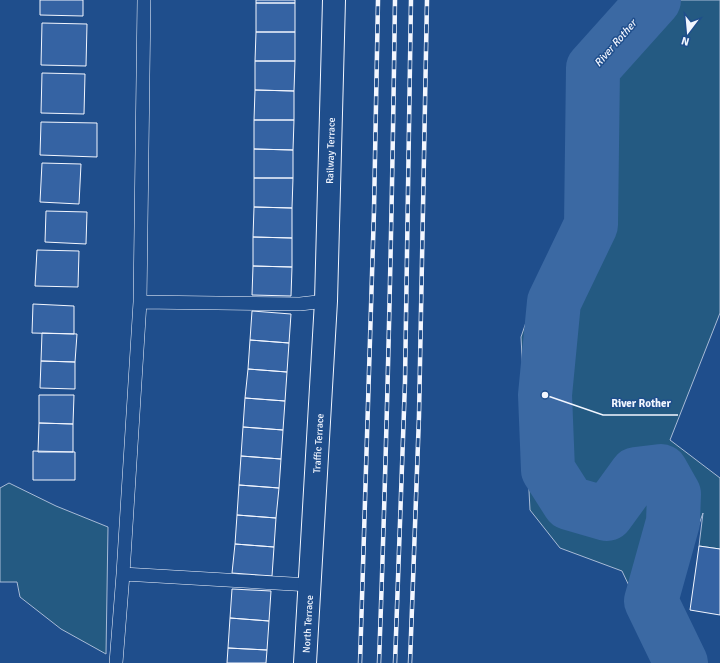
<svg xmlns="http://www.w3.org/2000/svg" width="720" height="663" viewBox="0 0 720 663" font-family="Signika,sans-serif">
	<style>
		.green { fill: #245a82; stroke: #a8bbd7 }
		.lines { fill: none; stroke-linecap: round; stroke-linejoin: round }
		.river { stroke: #3b69a3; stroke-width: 54 }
		.building { fill: #3563a3; stroke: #f2f6ff }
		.service-casing { stroke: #f2f6ff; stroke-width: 14 }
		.minor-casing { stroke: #f2f6ff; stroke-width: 24 }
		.service { stroke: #1f4e8c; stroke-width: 13 }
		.minor { stroke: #1f4e8c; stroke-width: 22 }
		.rail-casing { stroke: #f2f6ff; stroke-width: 4.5 }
		.rail { stroke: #1f4e8c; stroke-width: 3; stroke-dasharray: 9; stroke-linecap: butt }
		.labels { text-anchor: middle; stroke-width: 3; stroke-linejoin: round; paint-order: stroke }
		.street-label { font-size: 10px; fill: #f2f6ff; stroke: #1f4e8c }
		.water-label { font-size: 11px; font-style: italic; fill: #f2f6ff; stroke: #1f4e8c }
		.leader { fill: none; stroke: #f2f6ff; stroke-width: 1.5 }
		.callout-dot { fill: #f2f6ff; stroke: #1f4e8c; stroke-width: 1.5 }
		.callout-label { font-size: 11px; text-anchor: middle; font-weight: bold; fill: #f2f6ff; stroke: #1f4e8c; stroke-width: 3; stroke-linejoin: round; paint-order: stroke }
	</style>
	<rect width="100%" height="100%" fill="#1f4e8c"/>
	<path class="green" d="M 635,0 L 720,0 L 720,313 L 670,440 L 720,478 L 720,549 L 699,546 L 703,513 L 672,600 L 631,590 L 622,571 L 560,548 L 530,510 L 521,337 L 547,261 L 573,226 L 577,71 L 604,31 Z
		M 9,483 L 56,506 L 108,527 L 106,654 L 61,629 L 20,597 L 17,582 L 0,582 L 0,488 Z"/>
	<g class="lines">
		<path class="river" d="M 654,0 L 593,68 L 591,225 L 554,302 L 545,395 L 548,470 L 569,503 L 607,514 L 636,474 L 661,471 L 674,494 L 673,522 L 651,601 L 681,663"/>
	</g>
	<path class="building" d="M 40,0 L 83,0 L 83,16 L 40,15 Z
		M 256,0 L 295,0 L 295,3 L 256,3 Z
		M 256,3 L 295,3 L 295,32 L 256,32 Z
		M 42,23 L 87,24 L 86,66 L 41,65 Z
		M 256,32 L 295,32 L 295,61 L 255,61 Z
		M 255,61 L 295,61 L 294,91 L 255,90 Z
		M 42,73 L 85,74 L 84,114 L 41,113 Z
		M 255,90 L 294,91 L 294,120 L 254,120 Z
		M 254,120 L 294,120 L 293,150 L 254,149 Z
		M 41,122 L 97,123 L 97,157 L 40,155 Z
		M 254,149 L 293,150 L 293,178 L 254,178 Z
		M 42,163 L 81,164 L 79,204 L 40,202 Z
		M 254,178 L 293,178 L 292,208 L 254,207 Z
		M 254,207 L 292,208 L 292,238 L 253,237 Z
		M 46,211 L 87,212 L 86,244 L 45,242 Z
		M 253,237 L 292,238 L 292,267 L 253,266 Z
		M 37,250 L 79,251 L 78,287 L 35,286 Z
		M 253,266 L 292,267 L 291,296 L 252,295 Z
		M 33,304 L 74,306 L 74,334 L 32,333 Z
		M 252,311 L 291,314 L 289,343 L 250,340 Z
		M 42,333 L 77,334 L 75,362 L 41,361 Z
		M 250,340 L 289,343 L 287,372 L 248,369 Z
		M 41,361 L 75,362 L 75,389 L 40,388 Z
		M 248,369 L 287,372 L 285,401 L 245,398 Z
		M 39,395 L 74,395 L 73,424 L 39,423 Z
		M 245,398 L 285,401 L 283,430 L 243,427 Z
		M 39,423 L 73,424 L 73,452 L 38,452 Z
		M 243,427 L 283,430 L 281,459 L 241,456 Z
		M 33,451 L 75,452 L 75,480 L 33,480 Z
		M 241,456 L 281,459 L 279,488 L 239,485 Z
		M 239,485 L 279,488 L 276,518 L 237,515 Z
		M 237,515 L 276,518 L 274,547 L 235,544 Z
		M 235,544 L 274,547 L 272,576 L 232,573 Z
		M 699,546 L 720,549 L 720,615 L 690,610 Z
		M 232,589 L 271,591 L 269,621 L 230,618 Z
		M 230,618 L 269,621 L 267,650 L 228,648 Z
		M 228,648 L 267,650 L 266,663 L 227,663 Z"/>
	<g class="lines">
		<defs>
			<path id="service" d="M 140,302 L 300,304 L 326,301
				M 123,574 L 310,585
				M 116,663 L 123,574 L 140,302 L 144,0"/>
			<g id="minor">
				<path id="s1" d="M 305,663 L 326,301 L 334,0"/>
			</g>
		</defs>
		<use href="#service" class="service-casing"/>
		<use href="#minor" class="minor-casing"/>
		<use href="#service" class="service"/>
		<use href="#minor" class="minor"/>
		<defs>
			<path id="rail" d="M 360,663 L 374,210 L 378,0
				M 379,663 C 387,442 392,221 395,0
				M 395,663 L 405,382 L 411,0
				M 410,663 L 419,416 L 427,0"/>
		</defs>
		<use href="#rail" class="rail-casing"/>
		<use href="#rail" class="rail"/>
	</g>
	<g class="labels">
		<g class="street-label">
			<text dy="4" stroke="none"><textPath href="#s1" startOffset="513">Railway Terrace</textPath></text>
			<text dy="4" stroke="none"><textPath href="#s1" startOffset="220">Traffic Terrace</textPath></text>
			<text dy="4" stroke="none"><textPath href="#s1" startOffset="39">North Terrace</textPath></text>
		</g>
		<g class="water-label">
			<text transform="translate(615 43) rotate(-49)" y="4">River Rother</text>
		</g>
	</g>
	<path class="leader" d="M545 395L603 415H678"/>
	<circle class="callout-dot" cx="545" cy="395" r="4"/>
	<g class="callout-label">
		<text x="641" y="407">River Rother</text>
	</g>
	<g transform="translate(688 32) rotate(196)" stroke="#1f4e8c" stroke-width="3" paint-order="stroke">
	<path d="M0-3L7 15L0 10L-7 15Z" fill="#f2f6ff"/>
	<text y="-6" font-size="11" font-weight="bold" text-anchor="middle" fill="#f2f6ff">N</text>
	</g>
</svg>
